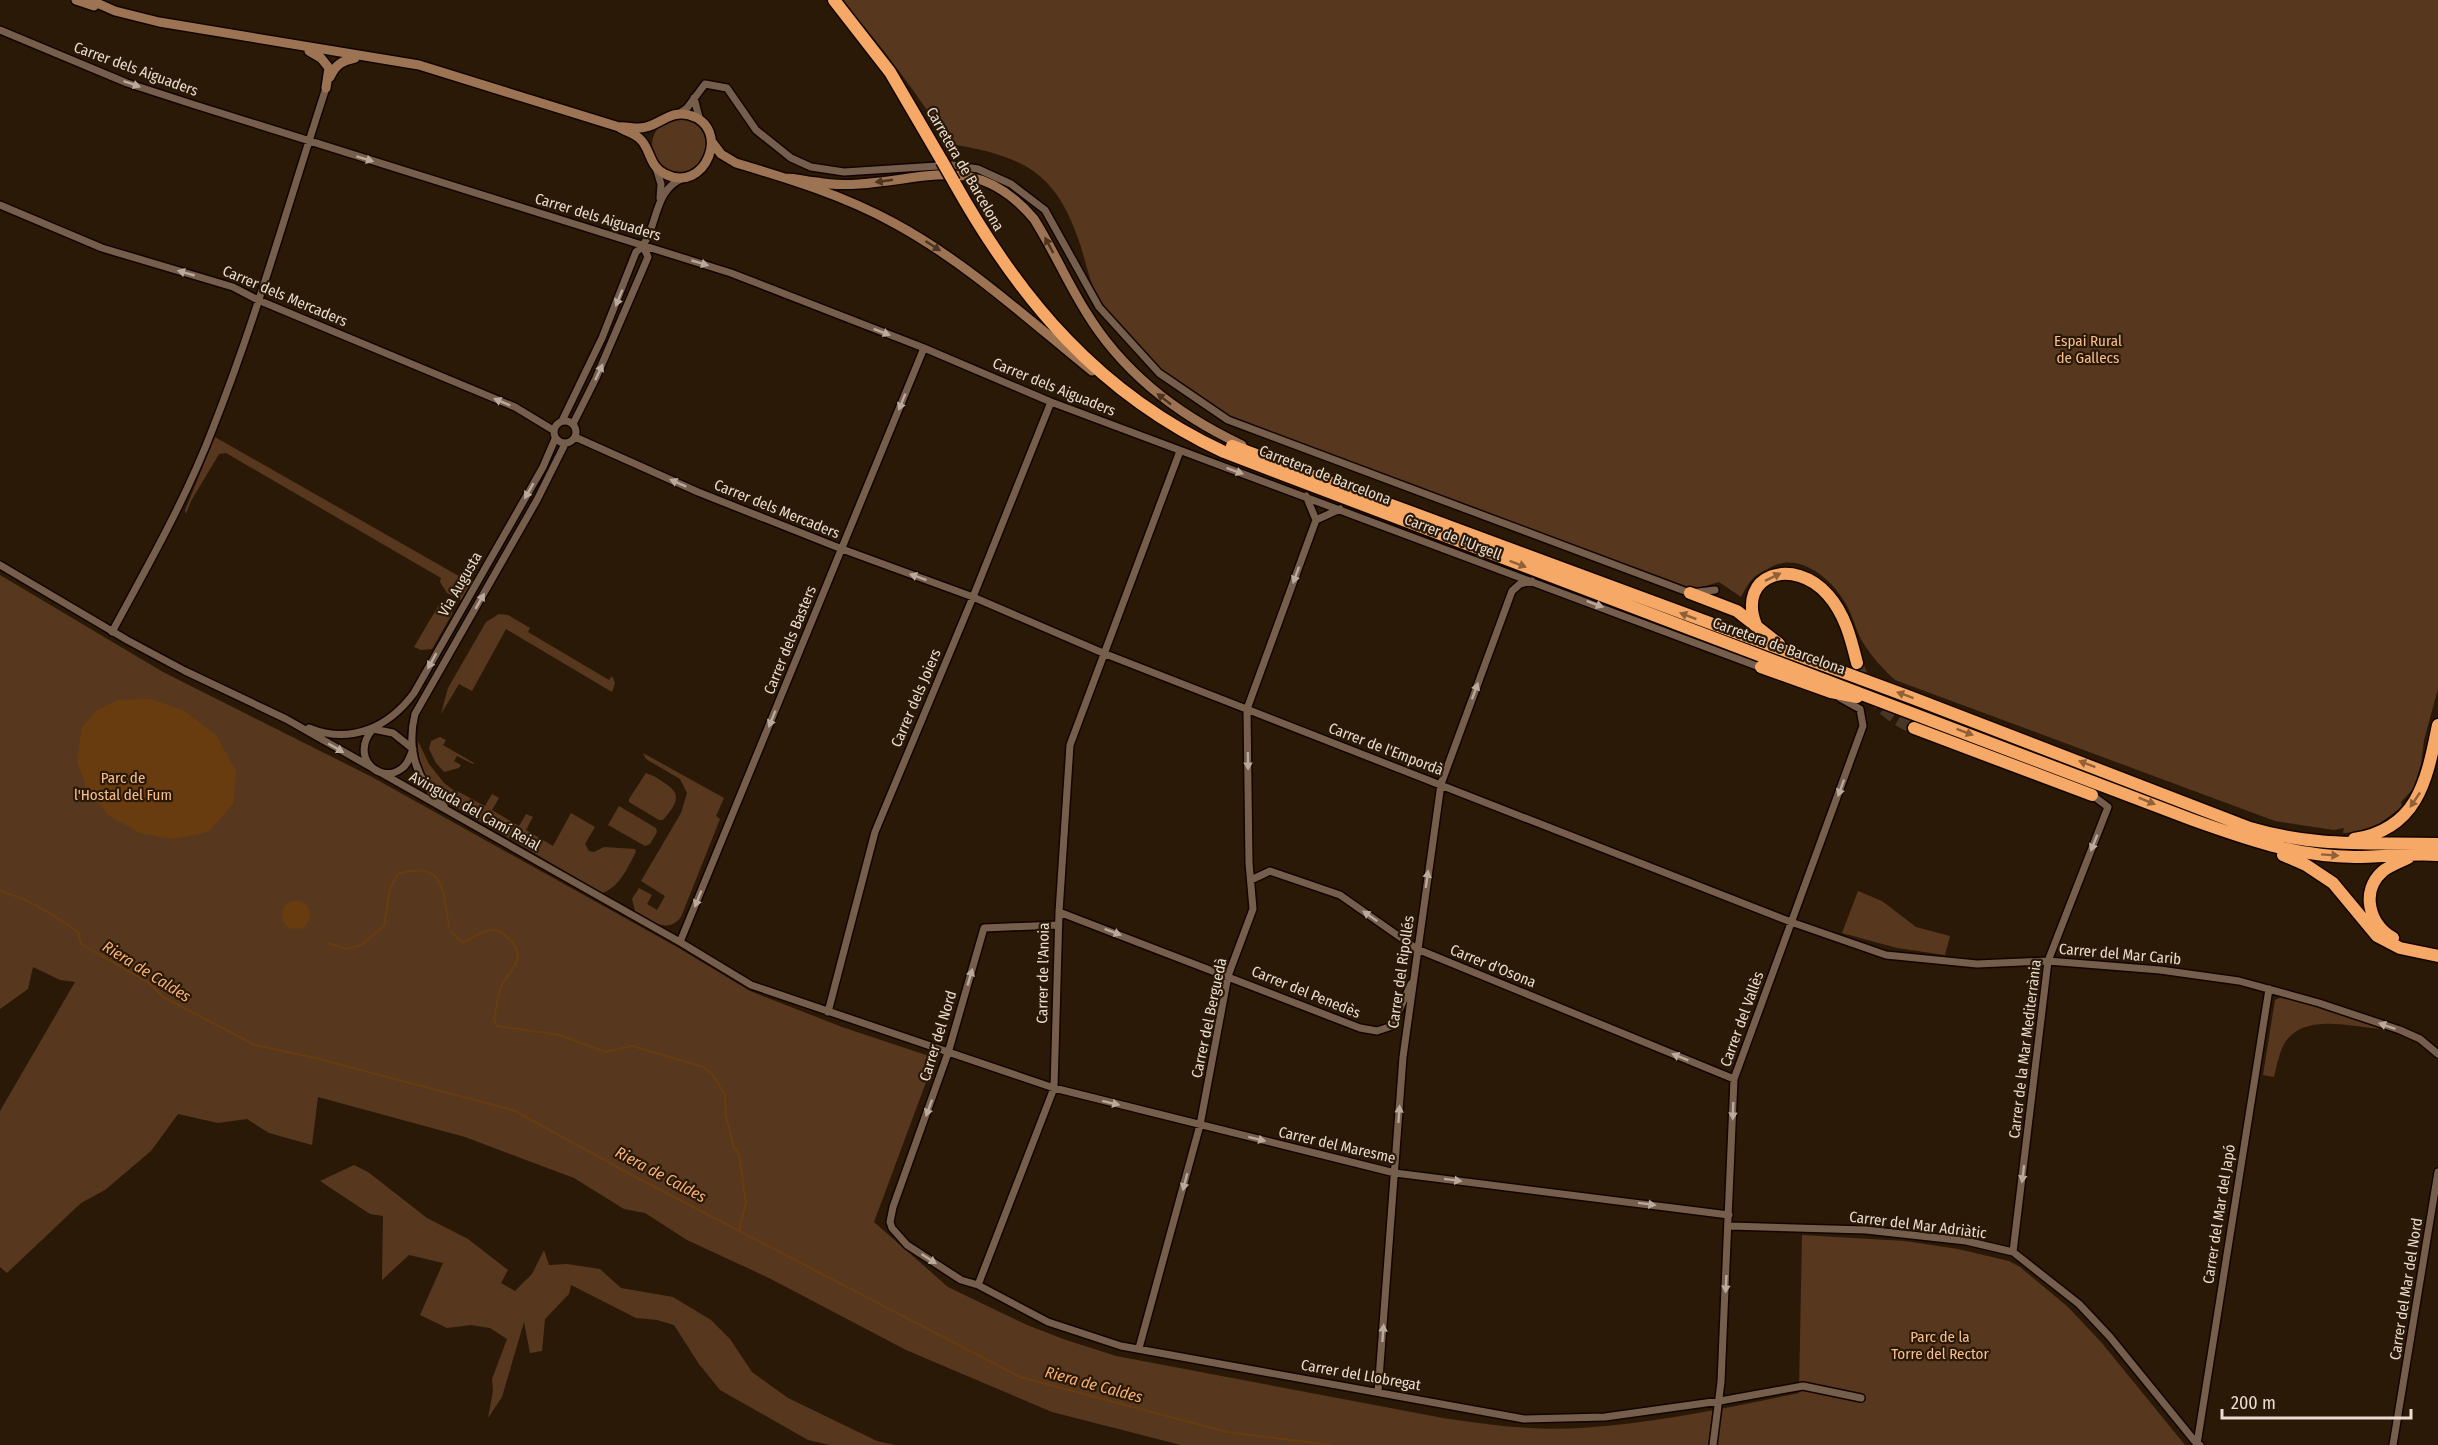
<svg xmlns="http://www.w3.org/2000/svg" width="2438" height="1445" viewBox="0 0 2438 1445" font-family="'Fira Sans Condensed',sans-serif">
	<style>
		.green { fill: #57381e }
		.water { fill: #693c0f }
		.lines { fill: none; stroke-linecap: round; stroke-linejoin: round }
		.stream { stroke: #693c0f; stroke-width: 2 }
		.highway-tunnel { stroke: #483626; stroke-width: 12; stroke-dasharray: 12 6; stroke-linecap: butt }
		.street-casing { stroke: #130400; stroke-width: 10 }
		.secondary-casing { stroke: #130400; stroke-width: 12 }
		.highway-casing { stroke: #130400; stroke-width: 15 }
		.street { stroke: #755e4c; stroke-width: 7 }
		.secondary { stroke: #9c7454; stroke-width: 9 }
		.highway { stroke: #f6a866; stroke-width: 12 }
		.highway-bridge-casing { stroke: #130400; stroke-width: 15; stroke-linecap: butt }
		.highway-bridge { stroke: #f6a866; stroke-width: 12 }
		.oneway { fill: #bbaa9c }
		.oneway2 { fill: #4d341f }
		.oneway3 { fill: #906037 }
		.labels { text-anchor: middle; stroke-width: 4.5; stroke-linejoin: round; paint-order: stroke }
		.street-label { font-size: 15px; fill: #e9dcd1; stroke: #2b1908 }
		.park-label { font-size: 15px; fill: #f9be8e; stroke: #2b1908 }
		.water-label { font-size: 16px; font-style: italic; fill: #fab174; stroke: #2b1908 }
	</style>
	<rect width="100%" height="100%" fill="#2b1908"/>
	<path class="green" d="M 842,0 L 2438,0 L 2438,689 L 2424,740 L 2421,764 L 2413,789 L 2401,802 L 2402,806 C 2382,823 2370,832 2343,833 L 2344,828 L 2334,830 L 2275,821 L 1895,680 C 1882,668 1871,656 1862,641 C 1856,630 1853,617 1847,606 C 1835,582 1802,552 1773,566 C 1752,577 1752,577 1741,597 L 1719,582 L 1692,590 C 1587,553 1484,514 1380,475 C 1316,451 1243,430 1188,391 C 1161,372 1115,329 1099,300 C 1090,284 1086,262 1080,244 C 1056,171 1023,156 950,144 C 917,94 882,46 842,0 Z
		M652 145a27 27 0 1 1 54 0a27 27 0 1 1-54 0Z
		M 215,437 L 471,583 L 461,600 L 447,593 L 440,582 L 441,578 L 226,453 L 219,454 L 191,501 L 186,514 L 185,510 Z
		M 0,575 L 163,672 L 372,777 L 677,947 L 750,991 L 842,1027 L 935,1058 L 874,1222 L 948,1287 L 1027,1325 L 1066,1340 L 1116,1356 L 1443,1418 C 1488,1425 1535,1431 1581,1428 C 1655,1423 1727,1408 1799,1393 L 1802,1235 L 1905,1241 L 1958,1249 L 2009,1261 L 2020,1267 L 2068,1307 L 2101,1342 L 2185,1445 L 1181,1445 L 1052,1412 L 906,1350 L 769,1278 L 687,1240 L 645,1213 L 624,1209 L 574,1178 L 465,1137 L 318,1097 L 312,1145 L 269,1133 L 247,1119 L 218,1123 L 178,1114 L 151,1151 L 105,1190 L 81,1203 L 7,1273 L 0,1267 L 0,1111 L 75,982 L 60,980 L 33,967 L 28,989 L 0,1009 Z
		M 440,603 L 452,609 L 452,614 L 432,649 L 421,650 L 414,647 Z
		M 499,614 L 508,615 L 530,628 L 528,632 L 609,680 L 612,676 L 615,683 L 612,692 L 506,629 L 472,691 L 459,684 L 441,714 L 448,688 L 486,622 Z
		M 440,737 L 446,740 L 443,745 L 474,763 L 473,764 L 457,756 L 454,761 L 461,765 L 459,768 L 444,772 L 436,763 L 429,749 L 431,741 Z
		M 418,741 L 429,764 L 444,783 L 456,792 L 457,791 L 485,806 L 492,794 L 499,798 L 492,810 L 519,826 L 526,814 L 533,817 L 526,830 L 553,846 L 571,813 L 595,827 L 585,844 L 589,851 L 594,852 L 604,847 L 635,849 L 636,852 C 627,868 620,887 602,893 L 452,805 C 431,789 417,769 418,741 Z
		M 643,753 L 724,798 L 716,816 L 720,819 L 681,917 C 667,935 650,920 635,911 L 632,899 L 639,888 L 652,895 L 647,904 L 657,910 L 665,896 L 641,881 L 681,813 L 687,793 L 680,779 L 646,759 Z
		M 646,773 C 652,775 658,778 663,782 C 684,794 676,805 663,820 L 659,820 L 629,802 L 629,799 Z
		M 619,806 L 656,828 L 657,832 L 650,844 L 645,846 L 608,825 Z
		M 1858,891 L 1882,901 L 1916,927 L 1950,936 L 1945,955 L 1897,948 L 1842,933 Z
		M 2283,996 L 2293,999 L 2382,1029 C 2353,1027 2306,1013 2286,1041 C 2279,1051 2277,1066 2274,1077 L 2263,1075 L 2275,1000 Z
		M 354,1165 L 368,1172 L 427,1218 L 468,1239 L 508,1270 L 501,1283 L 515,1291 L 532,1274 L 544,1250 L 549,1265 L 567,1264 L 600,1269 L 621,1288 L 673,1297 L 711,1320 L 730,1339 L 752,1372 L 788,1398 L 877,1441 L 895,1445 L 830,1445 L 808,1440 L 720,1390 L 699,1364 L 674,1325 L 657,1320 L 636,1318 L 571,1285 L 569,1294 L 545,1319 L 542,1351 L 530,1353 L 524,1322 L 502,1397 L 488,1418 L 493,1391 L 492,1379 L 507,1339 L 490,1328 L 471,1325 L 447,1328 L 420,1315 L 443,1263 L 409,1255 L 382,1280 L 383,1216 L 370,1214 L 320,1181 Z"/>
	<path class="water" d="M 151,699 L 185,711 L 216,735 L 236,771 L 233,804 L 208,832 L 173,839 L 140,833 L 108,815 L 87,789 L 77,761 L 82,727 L 96,711 L 118,700 Z
		M282 915a14 14 0 1 1 28 0a14 14 0 1 1-28 0Z"/>
	<g class="lines">
		<path class="stream" d="M 0,890 C 7,895 15,895 23,899 C 42,908 60,919 78,932 L 81,944 L 149,983 L 163,997 L 255,1045 L 315,1058 L 513,1110 L 628,1173 L 1020,1377 L 1227,1432 L 1330,1445
			M 452,933 L 462,942 C 473,940 481,929 492,930 C 501,930 507,936 512,942 C 527,961 508,970 501,987 C 498,996 496,1009 494,1019 L 497,1026 L 560,1035 L 605,1052 L 632,1046 L 703,1067 L 713,1075 L 725,1095 L 726,1116 L 734,1148 L 739,1154 L 746,1203 L 739,1230
			M 328,943 L 346,949 L 361,945 L 384,926 L 390,888 L 398,874 C 445,859 443,892 449,927"/>
		<path class="highway-tunnel" d="M 1857,663 C 1869,697 1881,713 1914,728"/>
		<defs>
			<path id="street" d="M 0,30 L 127,83 L 195,105 L 731,273 L 924,348 L 1051,402 L 1762,668
				M 694,98 L 700,121
				M 680,113 L 687,108 L 705,84 L 727,88 L 756,130 L 791,158 L 811,167 L 844,172 L 953,165 L 978,169 L 1011,184 L 1045,210 L 1099,307 L 1159,373 L 1228,420 L 1690,593 L 1715,590
				M 656,168 L 661,184 L 660,198
				M 0,205 L 102,248 L 233,287 L 258,300 L 515,407 L 553,430
				M554 432a11 11 0 1 1 22 0a11 11 0 1 1-22 0Z
				M 562,421 L 602,338 L 636,252 C 660,234 650,190 684,178
				M 573,424 L 596,378 L 648,257 L 643,246
				M 575,437 L 698,492 L 842,549 L 973,597 L 1103,653 L 1791,922 L 1886,955 L 1977,964 L 2048,961 L 2160,970 L 2239,981 L 2319,1003 L 2400,1030 L 2420,1039 L 2438,1054
				M 1306,496 L 1316,520
				M 0,565 L 127,640 L 185,671 L 286,719 L 680,942 L 751,985 L 1054,1088 L 1395,1173 L 1729,1215
				M 112,632 C 148,565 186,499 213,428 C 257,317 289,201 326,88
				M 309,728 C 351,745 389,727 414,693 L 543,467 L 555,439
				M 373,729 L 393,733 L 413,749 C 410,756 408,765 401,769 C 379,785 349,756 373,729 Z
				M 444,806 C 417,781 406,750 415,714 L 537,500 L 565,444
				M 1251,880 L 1270,871 L 1340,895 L 1417,949 L 1734,1079
				M 1059,912 L 1360,1028 L 1377,1031 L 1392,1026 L 1411,984
				M 1058,925 L 984,928 L 948,1053 L 893,1207 L 890,1222 L 892,1228 L 907,1245 L 961,1280 L 978,1285 L 1048,1322 L 1121,1346 L 1524,1419 L 1605,1417 L 1720,1401 L 1803,1386 L 1861,1398
				M 680,942 L 924,348
				M 828,1012 L 875,832 L 973,597 L 1051,402
				M 1729,1226 L 1866,1230 L 1966,1241 L 2013,1252 L 2079,1304 L 2110,1337 L 2197,1444 L 2200,1445
				M 2013,1252 L 2048,961 L 2108,807 L 2092,795
				M 978,1285 L 1054,1088 L 1059,912 L 1070,745 L 1180,451
				M 1139,1348 L 1200,1125 L 1228,976 L 1253,909 L 1249,863 L 1247,709 L 1316,520 L 1340,509
				M 1378,1392 L 1403,1057 L 1441,784 L 1512,591 L 1520,584 L 1532,581
				M 2197,1444 L 2269,989
				M 1713,1445 L 1721,1382 L 1734,1079 L 1863,726 L 1860,709 L 1840,698
				M 2393,1445 L 2438,1172"/>
			<path id="secondary" d="M 76,0 L 94,6
				M 90,0 L 115,11 L 159,22 L 419,65 L 619,127 C 626,132 636,133 642,141 C 651,152 650,167 665,174 C 705,195 733,127 689,115 C 671,110 662,123 646,127 C 637,130 628,126 619,127
				M 309,51 L 321,58 L 329,68 L 326,88
				M 330,77 C 336,64 342,61 355,58
				M 712,142 L 721,154 L 736,163 C 790,179 845,196 894,223 C 966,262 1029,320 1092,371
				M 785,178 C 796,178 806,181 817,182 C 831,185 845,185 859,184 C 931,179 978,153 1034,219 C 1053,249 1067,282 1086,312 C 1123,373 1178,415 1242,445"/>
			<path id="highway" d="M 834,0 L 890,72 L 942,161
				M 954,182 C 1020,300 1099,394 1224,452 L 2193,820 C 2249,840 2294,856 2355,857 C 2382,857 2410,853 2438,855
				M 1232,446 L 1910,697 L 2250,828 C 2318,848 2369,842 2438,844
				M 1690,593 L 1737,611 L 1779,644
				M 1756,625 C 1736,574 1794,556 1828,595 C 1845,614 1851,639 1857,663
				M 1761,667 L 1831,692 L 1857,697
				M 1914,728 L 2092,795
				M 2354,839 C 2419,829 2427,778 2438,725
				M 2283,855 L 2306,865 L 2333,883 L 2377,936 L 2400,948 L 2438,956
				M 2393,938 C 2369,924 2360,891 2383,871 C 2391,865 2400,862 2408,858"/>
		</defs>
		<use href="#street" class="street-casing"/>
		<use href="#secondary" class="secondary-casing"/>
		<use href="#highway" class="highway-casing"/>
		<use href="#street" class="street"/>
		<use href="#secondary" class="secondary"/>
		<use href="#highway" class="highway"/>
		<defs>
			<path id="highway-bridge" d="M 942,161 L 954,182"/>
		</defs>
		<use href="#highway-bridge" class="highway-bridge-casing"/>
		<use href="#highway-bridge" class="highway-bridge"/>
	</g>
	<defs><path id="oneway-solid" d="M-6-.8H1V-3.2L6.5 0L1 3.2V.8H-6Z" transform="scale(1.5)"/></defs>
	<g class="oneway">
		<use href="#oneway-solid" transform="translate(132 84) rotate(19)"/>
		<use href="#oneway-solid" transform="translate(365 159) rotate(17)"/>
		<use href="#oneway-solid" transform="translate(700 263) rotate(17)"/>
		<use href="#oneway-solid" transform="translate(186 273) rotate(-164)"/>
		<use href="#oneway-solid" transform="translate(619 298) rotate(112)"/>
		<use href="#oneway-solid" transform="translate(882 332) rotate(21)"/>
		<use href="#oneway-solid" transform="translate(599 372) rotate(-65)"/>
		<use href="#oneway-solid" transform="translate(502 402) rotate(-157)"/>
		<use href="#oneway-solid" transform="translate(902 402) rotate(112)"/>
		<use href="#oneway-solid" transform="translate(1235 471) rotate(20)"/>
		<use href="#oneway-solid" transform="translate(678 483) rotate(-156)"/>
		<use href="#oneway-solid" transform="translate(529 491) rotate(120)"/>
		<use href="#oneway-solid" transform="translate(1296 575) rotate(110)"/>
		<use href="#oneway-solid" transform="translate(918 577) rotate(-160)"/>
		<use href="#oneway-solid" transform="translate(480 601) rotate(-60)"/>
		<use href="#oneway-solid" transform="translate(1595 604) rotate(21)"/>
		<use href="#oneway-solid" transform="translate(432 661) rotate(119)"/>
		<use href="#oneway-solid" transform="translate(1475 691) rotate(-70)"/>
		<use href="#oneway-solid" transform="translate(772 719) rotate(112)"/>
		<use href="#oneway-solid" transform="translate(336 748) rotate(30)"/>
		<use href="#oneway-solid" transform="translate(1248 761) rotate(89)"/>
		<use href="#oneway-solid" transform="translate(1841 788) rotate(110)"/>
		<use href="#oneway-solid" transform="translate(2094 843) rotate(112)"/>
		<use href="#oneway-solid" transform="translate(1427 879) rotate(-82)"/>
		<use href="#oneway-solid" transform="translate(698 899) rotate(112)"/>
		<use href="#oneway-solid" transform="translate(1370 916) rotate(-145)"/>
		<use href="#oneway-solid" transform="translate(1113 932) rotate(21)"/>
		<use href="#oneway-solid" transform="translate(970 977) rotate(-74)"/>
		<use href="#oneway-solid" transform="translate(2387 1026) rotate(-161)"/>
		<use href="#oneway-solid" transform="translate(1680 1057) rotate(-158)"/>
		<use href="#oneway-solid" transform="translate(1111 1103) rotate(14)"/>
		<use href="#oneway-solid" transform="translate(929 1108) rotate(110)"/>
		<use href="#oneway-solid" transform="translate(1733 1111) rotate(92)"/>
		<use href="#oneway-solid" transform="translate(1399 1114) rotate(-86)"/>
		<use href="#oneway-solid" transform="translate(1257 1139) rotate(14)"/>
		<use href="#oneway-solid" transform="translate(2023 1174) rotate(97)"/>
		<use href="#oneway-solid" transform="translate(1453 1180) rotate(7)"/>
		<use href="#oneway-solid" transform="translate(1185 1182) rotate(105)"/>
		<use href="#oneway-solid" transform="translate(1647 1204) rotate(7)"/>
		<use href="#oneway-solid" transform="translate(929 1259) rotate(33)"/>
		<use href="#oneway-solid" transform="translate(1726 1284) rotate(93)"/>
		<use href="#oneway-solid" transform="translate(1383 1333) rotate(-86)"/>
	</g>
	<g class="oneway2">
		<use href="#oneway-solid" transform="translate(884 181) rotate(172)"/>
		<use href="#oneway-solid" transform="translate(1049 245) rotate(-118)"/>
		<use href="#oneway-solid" transform="translate(933 246) rotate(33)"/>
		<use href="#oneway-solid" transform="translate(1164 399) rotate(-142)"/>
	</g>
	<g class="oneway3">
		<use href="#oneway-solid" transform="translate(1518 564) rotate(21)"/>
		<use href="#oneway-solid" transform="translate(1773 577) rotate(-26)"/>
		<use href="#oneway-solid" transform="translate(1688 616) rotate(-159)"/>
		<use href="#oneway-solid" transform="translate(1905 695) rotate(-160)"/>
		<use href="#oneway-solid" transform="translate(1965 732) rotate(21)"/>
		<use href="#oneway-solid" transform="translate(2087 764) rotate(-159)"/>
		<use href="#oneway-solid" transform="translate(2415 800) rotate(124)"/>
		<use href="#oneway-solid" transform="translate(2147 801) rotate(22)"/>
		<use href="#oneway-solid" transform="translate(2330 855) rotate(4)"/>
	</g>
	<g class="labels">
		<g class="street-label">
			<text transform="translate(136 69) rotate(20)" y="5">Carrer dels Aiguaders</text>
			<text transform="translate(965 169) rotate(60)" y="5">Carretera de Barcelona</text>
			<text transform="translate(598 217) rotate(17)" y="5">Carrer dels Aiguaders</text>
			<text transform="translate(285 296) rotate(23)" y="5">Carrer dels Mercaders</text>
			<text transform="translate(1054 387) rotate(22)" y="5">Carrer dels Aiguaders</text>
			<text transform="translate(1325 475) rotate(21)" y="5">Carretera de Barcelona</text>
			<text transform="translate(777 509) rotate(22)" y="5">Carrer dels Mercaders</text>
			<text transform="translate(1453 537) rotate(21)" y="5">Carrer de l'Urgell</text>
			<text transform="translate(460 584) rotate(-60)" y="5">Via Augusta</text>
			<text transform="translate(790 640) rotate(-68)" y="5">Carrer dels Basters</text>
			<text transform="translate(1779 646) rotate(20)" y="5">Carretera de Barcelona</text>
			<text transform="translate(916 698) rotate(-67)" y="5">Carrer dels Joiers</text>
			<text transform="translate(1386 749) rotate(21)" y="5">Carrer de l'Empordà</text>
			<text transform="translate(475 811) rotate(29)" y="5">Avinguda del Camí Reial</text>
			<text transform="translate(2120 954) rotate(5)" y="5">Carrer del Mar Carib</text>
			<text transform="translate(1493 966) rotate(22)" y="5">Carrer d'Osona</text>
			<text transform="translate(1401 972) rotate(-82)" y="5">Carrer del Ripollés</text>
			<text transform="translate(1043 973) rotate(-89)" y="5">Carrer de l'Anoia</text>
			<text transform="translate(1306 992) rotate(22)" y="5">Carrer del Penedès</text>
			<text transform="translate(1209 1018) rotate(-78)" y="5">Carrer del Berguedà</text>
			<text transform="translate(1742 1019) rotate(-70)" y="5">Carrer del Vallès</text>
			<text transform="translate(938 1036) rotate(-73)" y="5">Carrer del Nord</text>
			<text transform="translate(2025 1049) rotate(-83)" y="5">Carrer de la Mar Mediterrània</text>
			<text transform="translate(1337 1145) rotate(13)" y="5">Carrer del Maresme</text>
			<text transform="translate(2219 1214) rotate(-81)" y="5">Carrer del Mar del Japó</text>
			<text transform="translate(1918 1225) rotate(7)" y="5">Carrer del Mar Adriàtic</text>
			<text transform="translate(2406 1289) rotate(-81)" y="5">Carrer del Mar del Nord</text>
			<text transform="translate(1361 1375) rotate(10)" y="5">Carrer del Llobregat</text>
		</g>
		<g class="park-label">
			<text x="2088" y="346">Espai Rural<tspan x="2088" dy="17">de Gallecs</tspan></text>
			<text x="123" y="783">Parc de<tspan x="123" dy="17">l'Hostal del Fum</tspan></text>
			<text x="1940" y="1342">Parc de la<tspan x="1940" dy="17">Torre del Rector</tspan></text>
		</g>
		<g class="water-label">
			<text transform="translate(147 971) rotate(32)" y="6">Riera de Caldes</text>
			<text transform="translate(661 1174) rotate(28)" y="6">Riera de Caldes</text>
			<text transform="translate(1094 1384) rotate(15)" y="6">Riera de Caldes</text>
		</g>
	</g>
	<path d="M2222 1409v9h189v-9" fill="none" stroke="#e9dcd1" stroke-width="3"/>
	<text x="2231" y="1409" font-size="18" fill="#e9dcd1" stroke="#2b1908" stroke-width="4.5" paint-order="stroke">200 m</text>
</svg>
